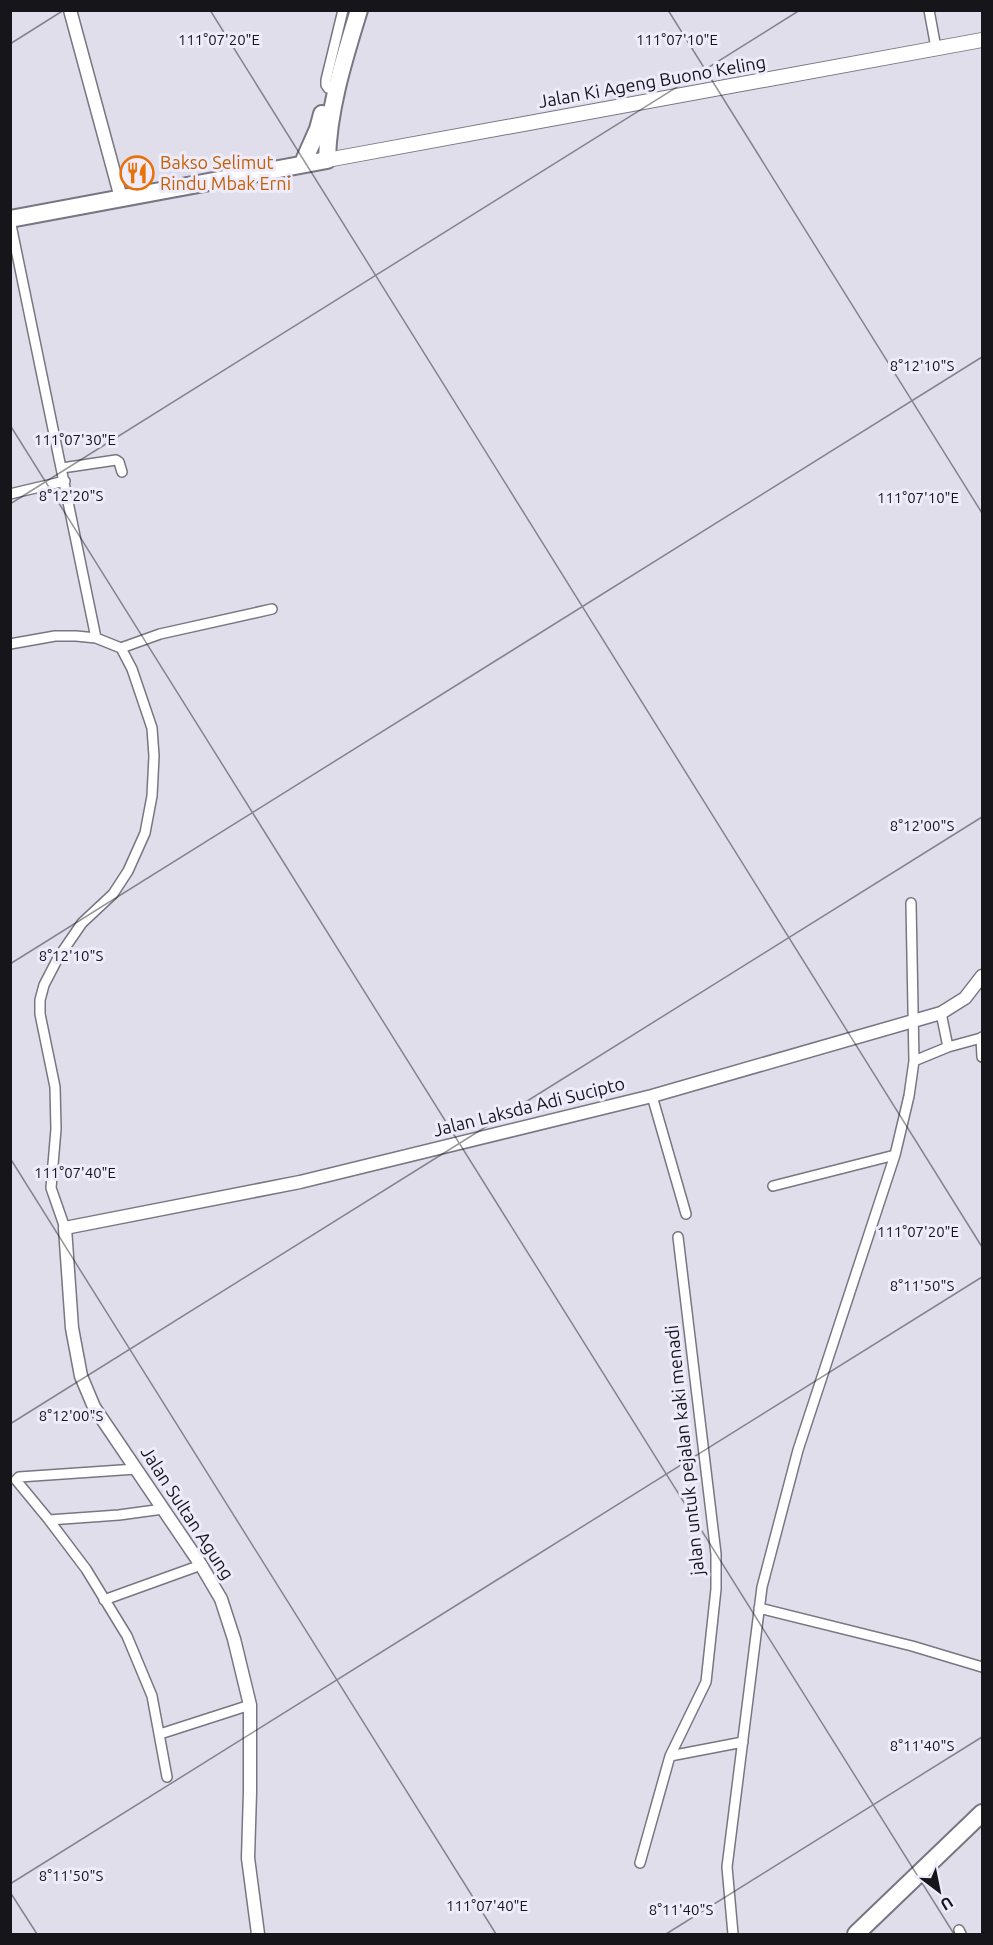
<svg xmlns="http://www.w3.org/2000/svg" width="993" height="1945" viewBox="0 0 993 1945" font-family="Ubuntu,sans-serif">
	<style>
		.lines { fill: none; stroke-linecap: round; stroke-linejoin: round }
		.minor-casing { stroke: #797683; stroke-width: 12 }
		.tertiary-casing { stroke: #797683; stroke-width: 15 }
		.secondary-casing { stroke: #797683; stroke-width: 16 }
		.trunk-casing { stroke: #797683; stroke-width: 20 }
		.minor { stroke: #fff; stroke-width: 9 }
		.tertiary { stroke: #fff; stroke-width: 12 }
		.secondary { stroke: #fff; stroke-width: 14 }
		.trunk { stroke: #fff; stroke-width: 16 }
		.ticks { fill: none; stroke: #16151a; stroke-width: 1.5; stroke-opacity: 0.45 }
		.labels { text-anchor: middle; stroke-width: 6; stroke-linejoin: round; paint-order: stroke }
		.street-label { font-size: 18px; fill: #16151a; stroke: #eeebfa }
		.food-label { font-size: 18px; fill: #c56008; stroke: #eeebfa; text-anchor: start }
		.ticks-label { font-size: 15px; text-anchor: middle; fill: #16151a; stroke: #eeebfa; stroke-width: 6; stroke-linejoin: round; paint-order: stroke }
	</style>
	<rect width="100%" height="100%" fill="#e1deec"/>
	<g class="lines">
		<defs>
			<path id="minor" d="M 929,10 L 936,48
				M 337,90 L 328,88 L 326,85 L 326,80 L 343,10
				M 10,220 L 96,638
				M 62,468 L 116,460 L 119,462 L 122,472
				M 10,494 L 65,481
				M 10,644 L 55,636 L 76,636 L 96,638 L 121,648 L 132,669 L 152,728 L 154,756 L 152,796 L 145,833 L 128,871 L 113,894 L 82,923 L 58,958 L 44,985 L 40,1000 L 40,1014 L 55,1087 L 56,1129 L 51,1188 L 65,1228
				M 121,648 L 160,634 L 272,609
				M 941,1013 L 948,1047 L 981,1038
				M 982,1037 L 981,1038 L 982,1057
				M 914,1061 L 948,1047
				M 652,1096 L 686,1214
				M 773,1186 L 895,1155
				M 678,1237 L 716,1554 L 716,1589 L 706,1682 L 670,1756 L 743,1742
				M 136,1469 L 19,1477 L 16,1480 L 49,1520 L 86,1569 L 127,1636 L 152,1696 L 167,1777
				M 49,1520 L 119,1515 L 163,1509
				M 104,1600 L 201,1565
				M 759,1608 L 912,1646 L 982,1667
				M 160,1734 L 250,1705
				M 640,1863 L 670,1756
				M 959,1930 L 961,1934
				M 733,1934 L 727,1867 L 762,1587 L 798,1450 L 895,1155 L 909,1096 L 914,1061 L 911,903"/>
			<path id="tertiary" d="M 70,10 L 121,198
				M 258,1934 L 248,1858 L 250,1792 L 250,1705 L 234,1639 L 221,1599 L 201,1565 L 94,1407 L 81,1376 L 72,1328 L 65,1228 L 300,1182 L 652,1096 L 941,1013 L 965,998 L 982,976"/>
			<path id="secondary" d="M 327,160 L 982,40"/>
			<path id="trunk" d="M 303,163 L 318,129 L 322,114
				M 10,219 L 327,160 C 328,109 344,59 359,10
				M 856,1934 L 982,1813"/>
		</defs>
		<use href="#minor" class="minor-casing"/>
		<use href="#tertiary" class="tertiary-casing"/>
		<use href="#secondary" class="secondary-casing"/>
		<use href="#trunk" class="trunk-casing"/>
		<use href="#minor" class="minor"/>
		<use href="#tertiary" class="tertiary"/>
		<use href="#secondary" class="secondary"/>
		<use href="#trunk" class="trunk"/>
	</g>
	<path class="ticks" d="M 210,10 L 982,1247M 668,10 L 982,513M 10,44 L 64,10M 10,425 L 954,1934M 10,504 L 800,10M 10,964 L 982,357M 10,1158 L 496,1934M 10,1424 L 982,817M 10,1884 L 982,1277M 10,1892 L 37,1934M 666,1934 L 982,1737"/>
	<defs>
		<symbol id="restaurant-ring" viewBox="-11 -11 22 22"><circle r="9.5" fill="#eeebfa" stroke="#e8710a" stroke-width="1.5"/><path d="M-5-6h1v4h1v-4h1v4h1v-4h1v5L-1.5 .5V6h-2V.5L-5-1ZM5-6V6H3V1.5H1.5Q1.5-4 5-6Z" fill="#e8710a"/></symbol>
	</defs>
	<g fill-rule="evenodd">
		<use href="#restaurant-ring" x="118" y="154" width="38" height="38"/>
	</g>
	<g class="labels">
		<g class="street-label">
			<text transform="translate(652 82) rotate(-10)" y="6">Jalan Ki Ageng Buono Keling</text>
			<text transform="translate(529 1107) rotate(-14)" y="6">Jalan Laksda Adi Sucipto</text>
			<text transform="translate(685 1450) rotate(-96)" y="6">jalan untuk pejalan kaki menadi</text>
			<text transform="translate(187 1513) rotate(57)" y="6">Jalan Sultan Agung</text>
		</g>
		<g class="food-label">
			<text x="160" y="169">Bakso Selimut<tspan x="160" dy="21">Rindu Mbak Erni</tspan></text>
		</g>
	</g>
	<g class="ticks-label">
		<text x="219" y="45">111°07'20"E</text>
		<text x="677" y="45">111°07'10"E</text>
		<text x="922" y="371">8°12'10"S</text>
		<text x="75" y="445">111°07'30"E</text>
		<text x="71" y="501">8°12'20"S</text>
		<text x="918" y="503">111°07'10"E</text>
		<text x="922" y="831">8°12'00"S</text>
		<text x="71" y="961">8°12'10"S</text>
		<text x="75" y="1178">111°07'40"E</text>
		<text x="918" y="1237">111°07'20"E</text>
		<text x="922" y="1291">8°11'50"S</text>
		<text x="71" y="1421">8°12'00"S</text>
		<text x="922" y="1751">8°11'40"S</text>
		<text x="71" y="1881">8°11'50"S</text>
		<text x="487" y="1911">111°07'40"E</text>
		<text x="681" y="1915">8°11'40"S</text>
	</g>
	<rect width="993" height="1945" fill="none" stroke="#16151a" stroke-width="24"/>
	<g transform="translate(939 1891) rotate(148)" stroke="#eeebfa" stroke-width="4.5" paint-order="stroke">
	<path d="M0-4.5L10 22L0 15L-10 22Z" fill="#16151a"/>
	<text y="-9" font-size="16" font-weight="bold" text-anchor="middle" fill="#16151a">U</text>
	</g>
</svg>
